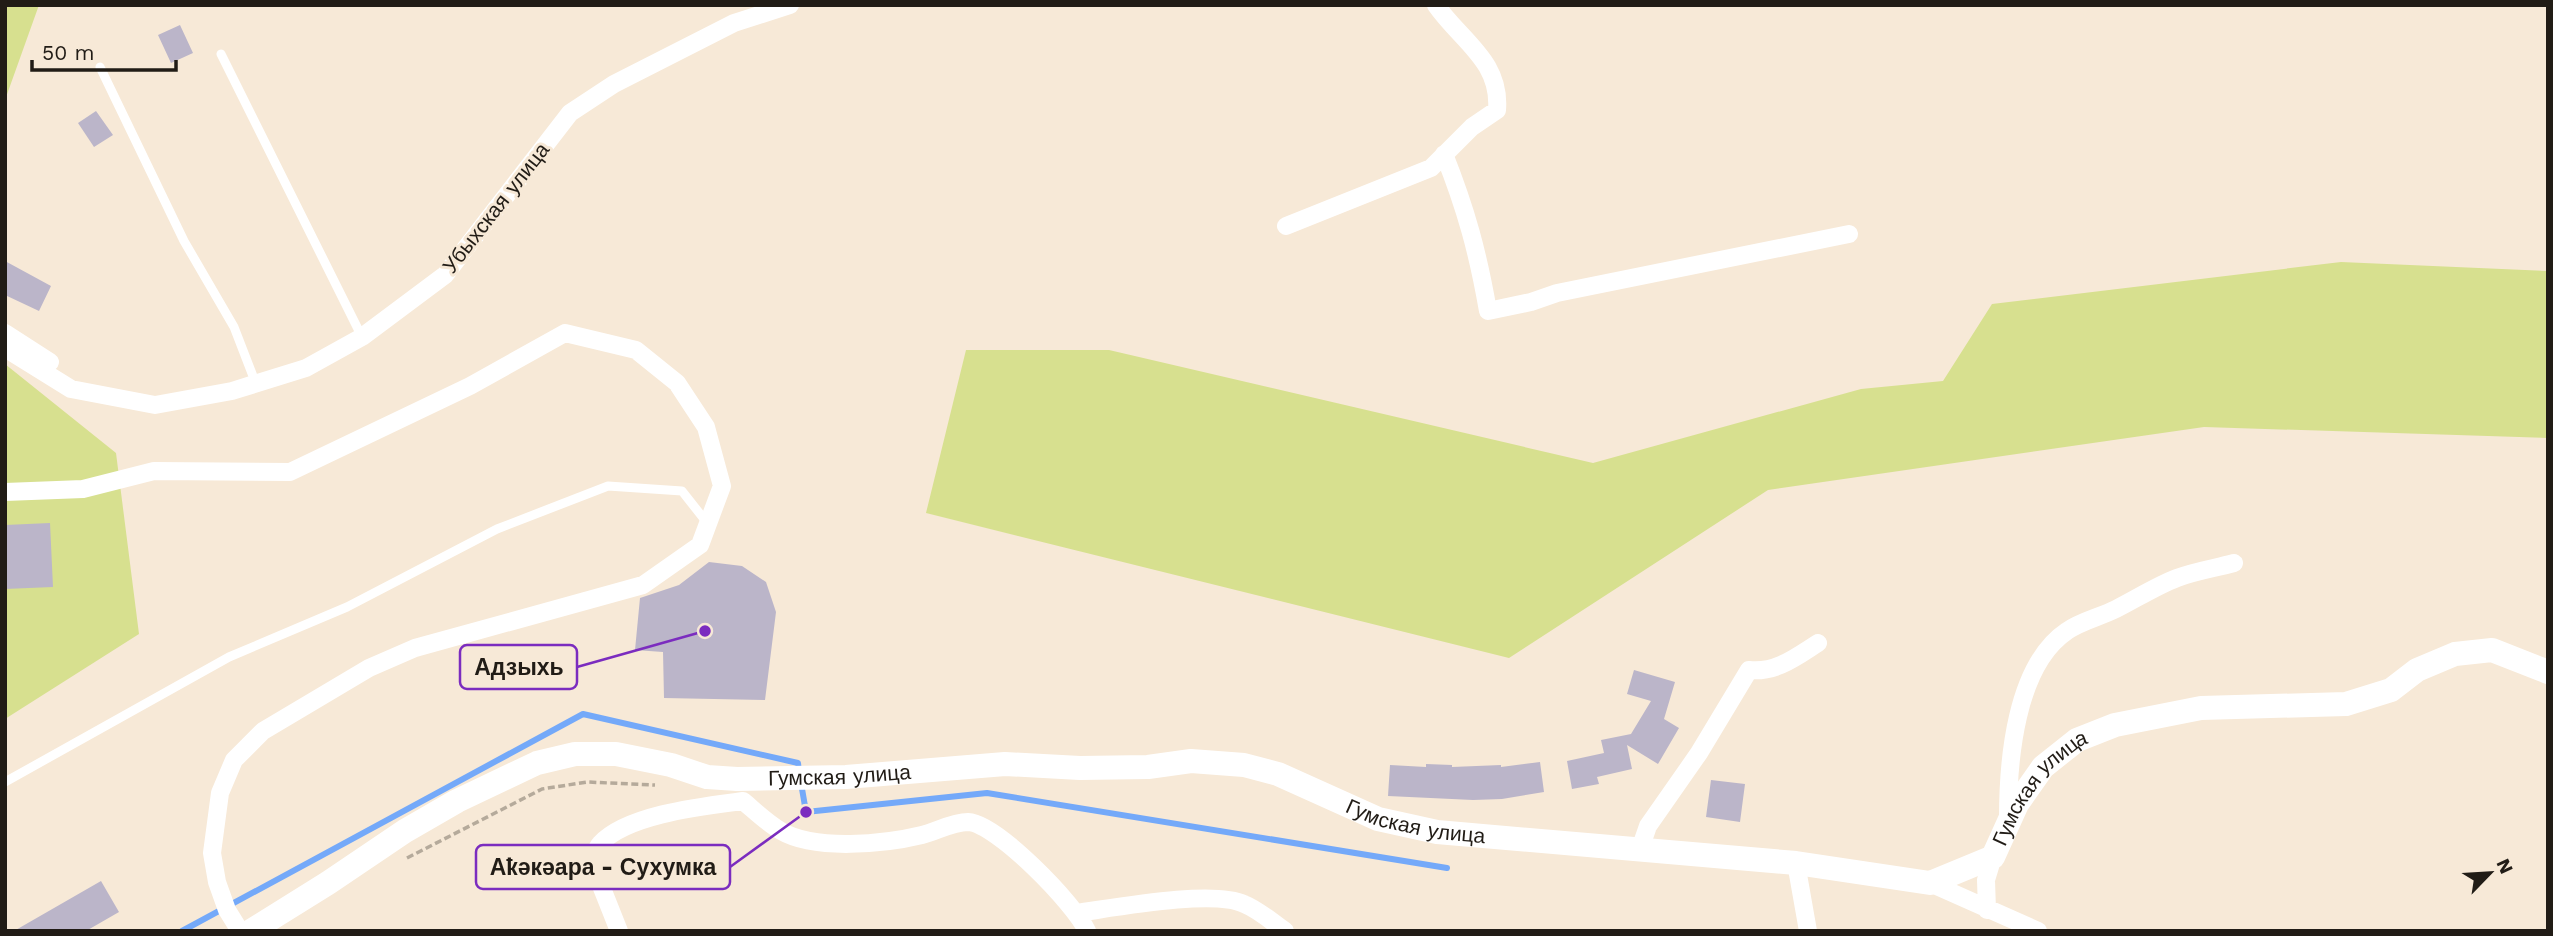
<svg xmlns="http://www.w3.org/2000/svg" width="2553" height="936" viewBox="0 0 2553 936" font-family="'Work Sans',sans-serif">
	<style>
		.green { fill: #d7e08f }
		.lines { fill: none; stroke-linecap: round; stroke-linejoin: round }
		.stream { stroke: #74a9f9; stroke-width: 6 }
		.building { fill: #bbb5c9 }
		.path { stroke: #b5aa9b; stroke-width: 3.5; stroke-dasharray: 7 3.5; stroke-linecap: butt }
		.lane { stroke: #fff; stroke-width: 9 }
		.street { stroke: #fff; stroke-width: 18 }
		.secondary { stroke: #fff; stroke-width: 24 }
		.labels { text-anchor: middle; stroke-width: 6; stroke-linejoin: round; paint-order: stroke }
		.street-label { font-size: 21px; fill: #211c16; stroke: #f7e9d7 }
		.leader { fill: none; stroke: #7b2cbf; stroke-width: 2.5 }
		.callout-dot { fill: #7b2cbf; stroke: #f7e9d7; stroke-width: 2.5 }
		.callout { fill: #f7e9d7; stroke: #7b2cbf; stroke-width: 2.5 }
		.callout-label { font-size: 23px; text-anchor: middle; font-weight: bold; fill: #211c16 }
	</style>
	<rect width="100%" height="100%" fill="#f7e9d7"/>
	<path class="green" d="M 5,5 L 39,5 L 5,100 Z
		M 2341,262 L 2548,271 L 2548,438 L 2204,427 L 1768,490 L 1509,658 L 926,513 L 966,350 L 1109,350 L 1593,463 L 1861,389 L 1943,381 L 1992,304 Z
		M 5,364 L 116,453 L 139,634 L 5,719 Z"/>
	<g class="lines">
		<path class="stream" d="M 801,783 L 806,812 L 987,793 L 1447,868
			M 182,931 L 583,714 L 798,763 L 799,772"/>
	</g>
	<path class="building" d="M 180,25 L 193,53 L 171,63 L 158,35 Z
		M 96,111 L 113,135 L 94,147 L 78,123 Z
		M 5,261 L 51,286 L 39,311 L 5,295 Z
		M 50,523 L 53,587 L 5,589 L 5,525 Z
		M 709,562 L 742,566 L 766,582 L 776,612 L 765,700 L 664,698 L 663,652 L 635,650 L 640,598 L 679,585 Z
		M 1634,670 L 1675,682 L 1664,719 L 1679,728 L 1658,764 L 1627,745 L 1632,769 L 1597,777 L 1599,784 L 1572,789 L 1567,761 L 1604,753 L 1601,740 L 1631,734 L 1651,701 L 1627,694 Z
		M 1540,762 L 1544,792 L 1502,799 L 1473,800 L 1388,796 L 1390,765 L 1426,767 L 1426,764 L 1452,765 L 1452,767 L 1501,765 L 1501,767 Z
		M 1711,780 L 1745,784 L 1740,822 L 1706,817 Z
		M 101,881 L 119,912 L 86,931 L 14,931 Z"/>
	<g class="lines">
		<path class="path" d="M 407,858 L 542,789 L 587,782 L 655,785"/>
		<path class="lane" d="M 221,54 L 362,337
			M 100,67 L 184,241 L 234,327 L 256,384
			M 5,782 L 229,657 L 347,607 L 497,529 L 608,486 L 682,491 L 708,524"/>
		<path class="street" d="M 1444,154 C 1466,209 1478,253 1488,311 L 1531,302 L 1557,293 L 1849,234
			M 1286,226 L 1431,168 L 1472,127 L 1497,110 C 1501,61 1461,41 1436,5
			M 5,333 L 50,362
			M 5,348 L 71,389 L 155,405 L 232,391 L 306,368 L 362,337 L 445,275 L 570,113 L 614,84 L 734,23 L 790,5
			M 5,492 L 83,489 L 154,471 L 290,472 L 470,386 L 565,333 L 636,350 L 677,383 L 706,427 L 722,486 L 700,545 L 643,585 L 415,648 L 369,668 L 263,731 L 234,760 L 220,793 L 212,853 L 217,882 L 227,910 L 240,931
			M 2008,818 C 2008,762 2015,666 2067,631 C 2081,621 2100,617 2116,609 C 2136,599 2156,586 2177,578 C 2195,571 2216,568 2234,563
			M 1640,849 L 1648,826 L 1699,753 L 1749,670 C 1776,673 1796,657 1818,643
			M 1796,863 L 1808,931
			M 1930,883 L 2038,931
			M 1987,910 L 1986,880 L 1993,857
			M 1077,913 C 1113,908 1213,889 1244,904 C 1259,910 1272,922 1285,931
			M 619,931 L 592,863 C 594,857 596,848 600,844 C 627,814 705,806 743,801 C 755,811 767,823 781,831 C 815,851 885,844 922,835 C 937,831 953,822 968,822 C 996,823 1075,904 1087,931"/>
		<path class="secondary" id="s1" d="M 251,931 L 328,883 L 405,831 L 457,801 L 537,763 L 575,754 L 616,754 L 671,765 L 707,777 L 737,779 L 846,777 L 1005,764 L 1080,768 L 1148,767 L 1191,761 L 1244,765 L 1278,774 L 1378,819 L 1437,832 L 1796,863 L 1930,883 L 1993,857 L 2017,804 L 2043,767 L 2077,740 L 2115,725 L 2201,708 L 2346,704 L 2391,690 L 2417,670 L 2455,654 L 2492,650 L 2548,672"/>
	</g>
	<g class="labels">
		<g class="street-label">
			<text transform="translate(496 208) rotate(-52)" y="7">Убыхская улица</text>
			<text dy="7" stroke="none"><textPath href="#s1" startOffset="639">Гумская улица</textPath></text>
			<text dy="7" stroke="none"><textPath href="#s1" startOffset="1899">Гумская улица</textPath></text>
			<text dy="7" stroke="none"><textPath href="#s1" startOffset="1227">Гумская улица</textPath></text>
		</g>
	</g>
	<path class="leader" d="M705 631L577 667M806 812L730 867"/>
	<g class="callout-dot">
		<circle cx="705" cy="631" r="7"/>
		<circle cx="806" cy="812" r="7"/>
	</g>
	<g class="callout">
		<rect x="460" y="645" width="117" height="44" rx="7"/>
		<rect x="476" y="845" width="254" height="44" rx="7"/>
	</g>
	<g class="callout-label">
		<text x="519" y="675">Адзыхь</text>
		<text x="603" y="875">Аҟәкәара - Сухумка</text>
	</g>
	<rect width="2553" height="936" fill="none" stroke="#211c16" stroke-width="14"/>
	<g transform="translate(2490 873) rotate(65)" stroke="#f7e9d7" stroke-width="5" paint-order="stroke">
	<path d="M0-5L12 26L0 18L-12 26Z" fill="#211c16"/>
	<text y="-10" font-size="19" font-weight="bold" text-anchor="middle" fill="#211c16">N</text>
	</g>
	<path d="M32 60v10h144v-10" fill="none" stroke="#211c16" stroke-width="3.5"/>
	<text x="42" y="60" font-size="21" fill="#211c16" stroke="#f7e9d7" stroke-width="5" paint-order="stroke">50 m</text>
</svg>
